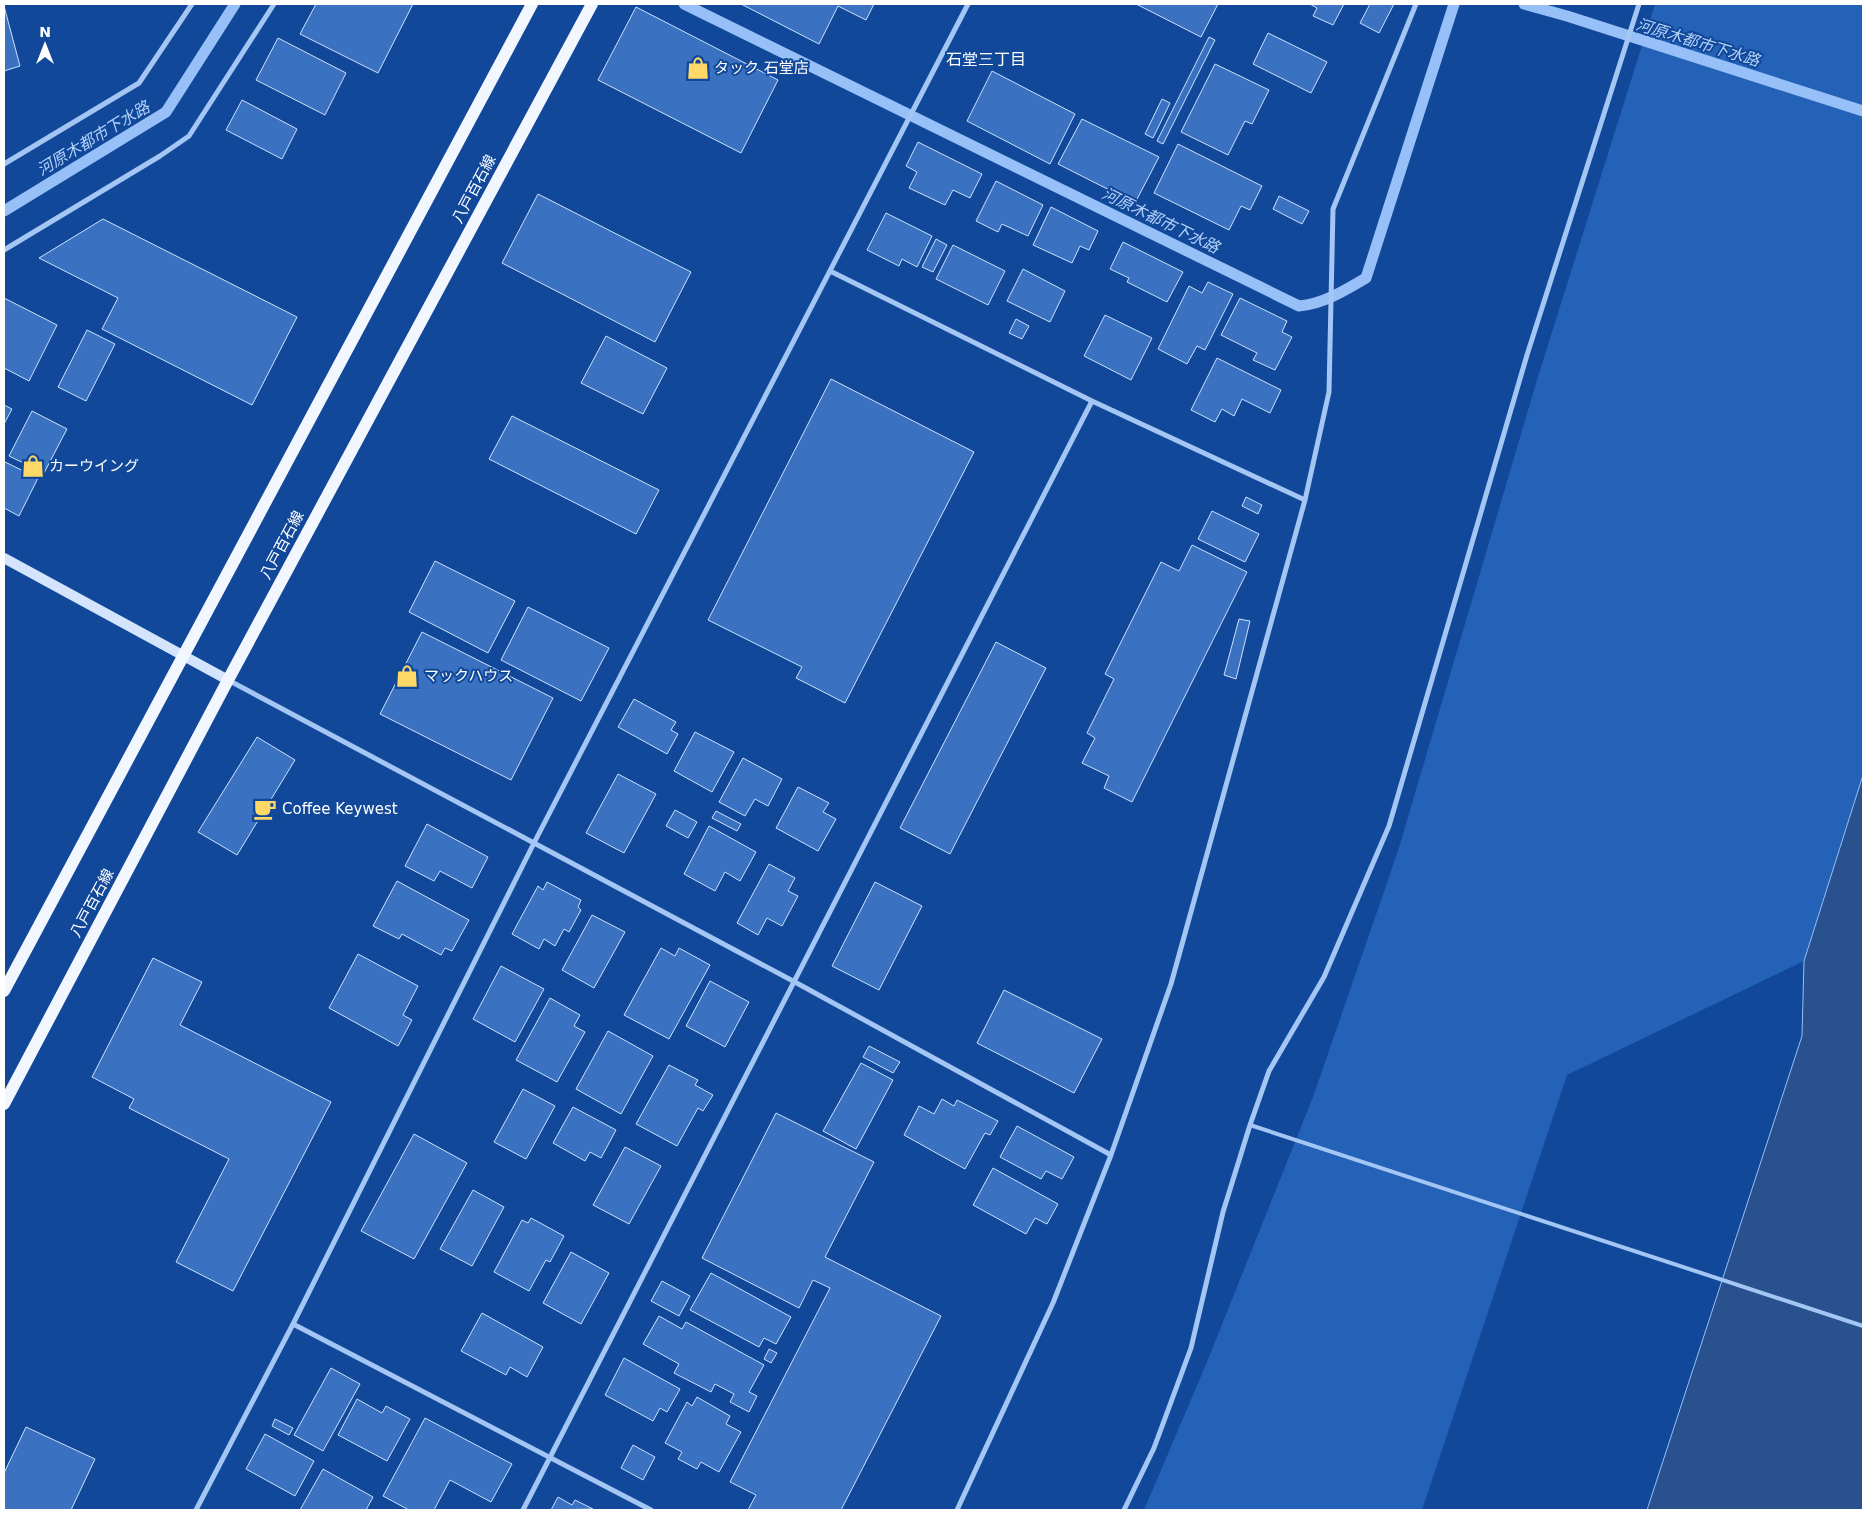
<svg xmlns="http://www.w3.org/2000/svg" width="1867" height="1514" viewBox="0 0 1867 1514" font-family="'DejaVu Sans','Noto Sans JP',sans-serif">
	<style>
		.green { fill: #2462b8 }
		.water { fill: #28518e; stroke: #96c0f7 }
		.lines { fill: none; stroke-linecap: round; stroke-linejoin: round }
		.stream { stroke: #96c0f7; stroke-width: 11 }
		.building { fill: #3a72c1; stroke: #cce1fe }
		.lane { stroke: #a4c6f4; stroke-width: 4 }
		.street { stroke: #a4c6f4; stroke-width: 5 }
		.secondary { stroke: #d4e4fd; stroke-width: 10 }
		.primary { stroke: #f1f6ff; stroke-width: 12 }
		.labels { text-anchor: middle; stroke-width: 4; stroke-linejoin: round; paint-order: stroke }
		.poi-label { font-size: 15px; fill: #fff; stroke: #11489a; text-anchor: start }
		.street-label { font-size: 15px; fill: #fff; stroke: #11489a }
		.water-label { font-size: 16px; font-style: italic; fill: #b1d0fa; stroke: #11489a }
		.neighbourhood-label { font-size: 16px; fill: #fff; stroke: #11489a }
	</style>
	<rect width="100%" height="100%" fill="#11489a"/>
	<path class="green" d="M 1655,4 L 1863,4 L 1863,775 L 1804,961 L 1567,1075 L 1422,1510 L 1144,1510 L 1207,1362 L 1313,1097 L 1398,851 L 1537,380 Z"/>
	<path class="water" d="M 1863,775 L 1863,1510 L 1647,1510 L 1802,1036 L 1804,961 Z"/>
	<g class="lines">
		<path class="stream" d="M 684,4 L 1299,306 C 1323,304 1346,290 1366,278 L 1454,4
			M 1524,4 L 1567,16 L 1863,111
			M 4,211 L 166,112 L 235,4"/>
	</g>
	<path class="building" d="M 316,4 L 413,4 L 378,73 L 300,34 Z
		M 741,4 L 874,4 L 866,20 L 838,6 L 819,44 Z
		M 1136,4 L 1218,4 L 1201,37 Z
		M 1310,4 L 1344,4 L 1333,25 L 1313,16 L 1317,8 Z
		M 1370,4 L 1394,4 L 1379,33 L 1360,23 Z
		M 4,6 L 20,66 L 4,71 Z
		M 636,7 L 778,80 L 741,153 L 598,80 Z
		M 1268,33 L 1327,62 L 1311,93 L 1253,64 Z
		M 1209,37 L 1215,40 L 1163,144 L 1157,141 Z
		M 278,38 L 346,73 L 325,115 L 256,80 Z
		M 1215,64 L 1269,90 L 1252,124 L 1245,121 L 1228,155 L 1181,132 Z
		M 992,71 L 1075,114 L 1050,164 L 967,121 Z
		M 1162,99 L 1170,103 L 1153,138 L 1145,134 Z
		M 242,100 L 297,129 L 282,159 L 226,130 Z
		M 1082,119 L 1159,157 L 1135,203 L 1058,164 Z
		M 918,142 L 982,174 L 970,198 L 953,190 L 945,205 L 909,188 L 917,172 L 906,166 Z
		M 1178,144 L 1262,186 L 1250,210 L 1241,206 L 1229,230 L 1154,193 Z
		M 996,181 L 1043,205 L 1028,236 L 1002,224 L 998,232 L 976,221 Z
		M 538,194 L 691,272 L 655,342 L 502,263 Z
		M 1279,196 L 1309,211 L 1302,224 L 1273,209 Z
		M 1051,207 L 1098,231 L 1089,250 L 1080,246 L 1072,263 L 1033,245 Z
		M 886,213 L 932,236 L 917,267 L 902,259 L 899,266 L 867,250 Z
		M 103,219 L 297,317 L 252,405 L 102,329 L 118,298 L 39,258 Z
		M 936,239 L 947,245 L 933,272 L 922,267 Z
		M 1123,242 L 1183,272 L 1167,302 L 1127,282 L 1129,278 L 1110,269 Z
		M 953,245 L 1005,271 L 988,305 L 936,279 Z
		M 1023,269 L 1065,291 L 1050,322 L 1007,301 Z
		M 1208,282 L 1233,294 L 1205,350 L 1197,346 L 1187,364 L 1158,349 L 1189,286 L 1202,293 Z
		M 4,298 L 57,325 L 29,381 L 4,368 Z
		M 1240,298 L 1287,321 L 1282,332 L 1292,337 L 1275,370 L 1253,360 L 1257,353 L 1221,335 Z
		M 1105,315 L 1152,338 L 1131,380 L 1084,356 Z
		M 1016,319 L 1029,326 L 1022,339 L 1009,333 Z
		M 87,330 L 115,344 L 86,401 L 58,387 Z
		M 606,336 L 667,368 L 643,414 L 581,383 Z
		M 1217,358 L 1281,390 L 1270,413 L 1242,399 L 1234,416 L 1222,409 L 1215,422 L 1191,410 Z
		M 831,379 L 974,452 L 845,703 L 796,678 L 802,667 L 708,620 Z
		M 4,405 L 12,409 L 4,424 Z
		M 32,411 L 67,429 L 44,473 L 9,456 Z
		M 512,416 L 659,490 L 636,534 L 489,459 Z
		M 5,462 L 38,478 L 19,516 L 4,508 L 4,465 Z
		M 1246,497 L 1262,505 L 1258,514 L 1242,506 Z
		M 1212,511 L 1259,534 L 1245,562 L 1198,539 Z
		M 1192,545 L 1247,572 L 1132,802 L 1104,788 L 1109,776 L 1082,763 L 1095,738 L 1087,733 L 1114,679 L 1105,674 L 1161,562 L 1179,571 Z
		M 435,561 L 515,601 L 488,653 L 409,612 Z
		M 528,607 L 609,648 L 581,701 L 501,660 Z
		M 1239,619 L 1250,621 L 1236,679 L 1224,675 Z
		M 422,632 L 553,698 L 511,780 L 380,714 Z
		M 996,642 L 1046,668 L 950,854 L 900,828 Z
		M 634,699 L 676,722 L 671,730 L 678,734 L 667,754 L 618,727 Z
		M 695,732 L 734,752 L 712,792 L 674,771 Z
		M 257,737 L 295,760 L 237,855 L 198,832 Z
		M 743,758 L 782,779 L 768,806 L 755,799 L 745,816 L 719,802 Z
		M 618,774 L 656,794 L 624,853 L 586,833 Z
		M 798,787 L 829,803 L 823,812 L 836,819 L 818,851 L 776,828 Z
		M 675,810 L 697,822 L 688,838 L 666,826 Z
		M 716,811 L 741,824 L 737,831 L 712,818 Z
		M 427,824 L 488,857 L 472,888 L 440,871 L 434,881 L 405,866 Z
		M 709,826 L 756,852 L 740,881 L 725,872 L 715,891 L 684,874 Z
		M 769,864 L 795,878 L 788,891 L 798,896 L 782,926 L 767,918 L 758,935 L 737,923 Z
		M 397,881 L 469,920 L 452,951 L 445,948 L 441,955 L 402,934 L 399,939 L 373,926 Z
		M 547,882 L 581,900 L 578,907 L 581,910 L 569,932 L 564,929 L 555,946 L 544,939 L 539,949 L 512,934 L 538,886 L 543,890 Z
		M 875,882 L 922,906 L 879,990 L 832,966 Z
		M 592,915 L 625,932 L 594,988 L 562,970 Z
		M 661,948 L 675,956 L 679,948 L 710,965 L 669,1039 L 624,1015 Z
		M 358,954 L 418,986 L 403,1015 L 412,1020 L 398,1046 L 329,1008 Z
		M 153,958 L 202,982 L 180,1025 L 331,1102 L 233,1291 L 176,1262 L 229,1159 L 129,1108 L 134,1099 L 92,1077 Z
		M 501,966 L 544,989 L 515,1042 L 473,1019 Z
		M 710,981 L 749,1002 L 725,1047 L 686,1026 Z
		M 1004,990 L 1102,1039 L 1074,1093 L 977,1043 Z
		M 550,998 L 580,1015 L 574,1026 L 585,1032 L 557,1082 L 516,1060 Z
		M 608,1031 L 653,1056 L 621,1114 L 576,1089 Z
		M 869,1046 L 900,1062 L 893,1073 L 863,1057 Z
		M 861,1063 L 893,1080 L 856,1149 L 823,1131 Z
		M 669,1065 L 698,1080 L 695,1085 L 713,1095 L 703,1111 L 698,1108 L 677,1146 L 636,1124 Z
		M 523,1089 L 555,1106 L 526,1159 L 494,1142 Z
		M 942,1099 L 954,1106 L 957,1100 L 998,1121 L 990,1135 L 985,1133 L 965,1169 L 904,1135 L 919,1106 L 934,1114 Z
		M 573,1107 L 616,1130 L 601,1158 L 590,1152 L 585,1161 L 553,1143 Z
		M 776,1113 L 874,1162 L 825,1257 L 941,1316 L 841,1510 L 748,1510 L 756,1495 L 730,1482 L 830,1288 L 813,1280 L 799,1308 L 702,1258 Z
		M 1017,1126 L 1074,1157 L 1062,1179 L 1046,1171 L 1041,1179 L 1000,1157 Z
		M 414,1134 L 467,1163 L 414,1259 L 361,1231 Z
		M 625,1147 L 661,1166 L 629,1224 L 593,1205 Z
		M 993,1168 L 1058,1204 L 1047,1224 L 1035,1218 L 1026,1234 L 973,1205 Z
		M 473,1190 L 504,1207 L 472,1266 L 440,1249 Z
		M 531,1218 L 564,1236 L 550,1262 L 546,1260 L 529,1291 L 494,1272 L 522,1220 L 528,1223 Z
		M 571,1252 L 609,1273 L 581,1324 L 543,1303 Z
		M 711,1273 L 791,1317 L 776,1344 L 764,1338 L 759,1347 L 690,1310 Z
		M 662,1281 L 690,1296 L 679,1316 L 651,1301 Z
		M 482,1313 L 543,1347 L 527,1377 L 510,1367 L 506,1375 L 461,1351 Z
		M 659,1316 L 682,1329 L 686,1322 L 764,1365 L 749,1392 L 757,1396 L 749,1412 L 730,1402 L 734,1394 L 715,1384 L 711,1392 L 674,1373 L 679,1364 L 643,1344 Z
		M 769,1349 L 777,1353 L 771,1363 L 764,1359 Z
		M 624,1358 L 680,1389 L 667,1412 L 660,1408 L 653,1421 L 605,1395 Z
		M 331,1368 L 360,1384 L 323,1451 L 294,1435 Z
		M 697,1397 L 730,1416 L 726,1424 L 741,1432 L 719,1472 L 701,1462 L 697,1469 L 678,1459 L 682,1452 L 665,1443 L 687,1402 L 692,1406 Z
		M 357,1399 L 382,1413 L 386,1406 L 410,1419 L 387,1461 L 338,1435 Z
		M 425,1418 L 512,1464 L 491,1502 L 450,1480 L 434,1510 L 409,1510 L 383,1496 Z
		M 275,1419 L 293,1428 L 289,1435 L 272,1426 Z
		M 26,1427 L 95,1459 L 71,1510 L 4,1510 L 4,1473 Z
		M 265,1434 L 314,1461 L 295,1496 L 246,1469 Z
		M 633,1445 L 655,1457 L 643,1480 L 621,1468 Z
		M 323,1469 L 373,1497 L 366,1510 L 300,1510 Z
		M 558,1497 L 572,1505 L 575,1500 L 593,1509 L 551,1510 Z"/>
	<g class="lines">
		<path class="lane" d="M 1250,1125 L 1863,1326"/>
		<path class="street" d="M 4,164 L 139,83 L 192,4
			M 4,250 L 160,156 L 189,136 L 274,4
			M 830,271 L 1092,401 L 1305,500
			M 228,680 L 793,981 L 1111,1155
			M 293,1324 L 651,1510
			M 196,1510 L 293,1324 L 534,843 L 968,4
			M 523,1510 L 1092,401
			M 957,1510 L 1053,1303 L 1111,1155 L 1171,984 L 1305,500 L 1329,392 L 1333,209 L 1416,4
			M 1124,1510 L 1154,1448 L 1191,1348 L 1223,1212 L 1250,1125 L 1269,1071 L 1324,977 L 1389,826 L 1527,355 L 1639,4"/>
		<path class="secondary" d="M 4,558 L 228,680"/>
		<path class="primary" d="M 4,991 L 532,4
			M 4,1104 L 228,680 L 592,4"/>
	</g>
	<defs>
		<symbol id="shop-bare" viewBox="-9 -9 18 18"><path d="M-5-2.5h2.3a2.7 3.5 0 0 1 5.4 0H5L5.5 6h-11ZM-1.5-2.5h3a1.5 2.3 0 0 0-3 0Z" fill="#ffd867" stroke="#11489a" stroke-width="2.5" paint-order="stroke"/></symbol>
		<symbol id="cafe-bare" viewBox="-9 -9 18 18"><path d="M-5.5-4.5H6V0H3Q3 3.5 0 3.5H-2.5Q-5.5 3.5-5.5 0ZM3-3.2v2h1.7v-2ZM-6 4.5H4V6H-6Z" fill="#ffd867" stroke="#11489a" stroke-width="2.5" paint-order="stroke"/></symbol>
	</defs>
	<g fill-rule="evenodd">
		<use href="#shop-bare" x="682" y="52" width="32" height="32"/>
		<use href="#shop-bare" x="17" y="450" width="32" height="32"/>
		<use href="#shop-bare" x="391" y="660" width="32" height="32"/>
		<use href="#cafe-bare" x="249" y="793" width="32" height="32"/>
	</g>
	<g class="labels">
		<g class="poi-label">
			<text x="714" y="73">タック 石堂店</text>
			<text x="49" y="471">カーウイング</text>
			<text x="424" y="681">マックハウス</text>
			<text x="282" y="814">Coffee Keywest</text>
		</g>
		<g class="street-label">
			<text transform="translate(474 189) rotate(-62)" y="5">八戸百石線</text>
			<text transform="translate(282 545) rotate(-62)" y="5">八戸百石線</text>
			<text transform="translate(92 903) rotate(-62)" y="5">八戸百石線</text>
		</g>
		<g class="water-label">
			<text transform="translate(1698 42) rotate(17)" y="6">河原木都市下水路</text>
			<text transform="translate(93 138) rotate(-31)" y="6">河原木都市下水路</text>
			<text transform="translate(1161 220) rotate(26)" y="6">河原木都市下水路</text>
		</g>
		<g class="neighbourhood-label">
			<text x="986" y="65">石堂三丁目</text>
		</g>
	</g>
	<rect width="1867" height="1514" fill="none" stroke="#ffffff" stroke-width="10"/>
	<g transform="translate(45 45)" stroke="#11489a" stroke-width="4" paint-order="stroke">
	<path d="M0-4L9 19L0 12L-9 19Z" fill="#ffffff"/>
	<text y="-8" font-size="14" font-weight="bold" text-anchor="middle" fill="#ffffff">N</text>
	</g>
</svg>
